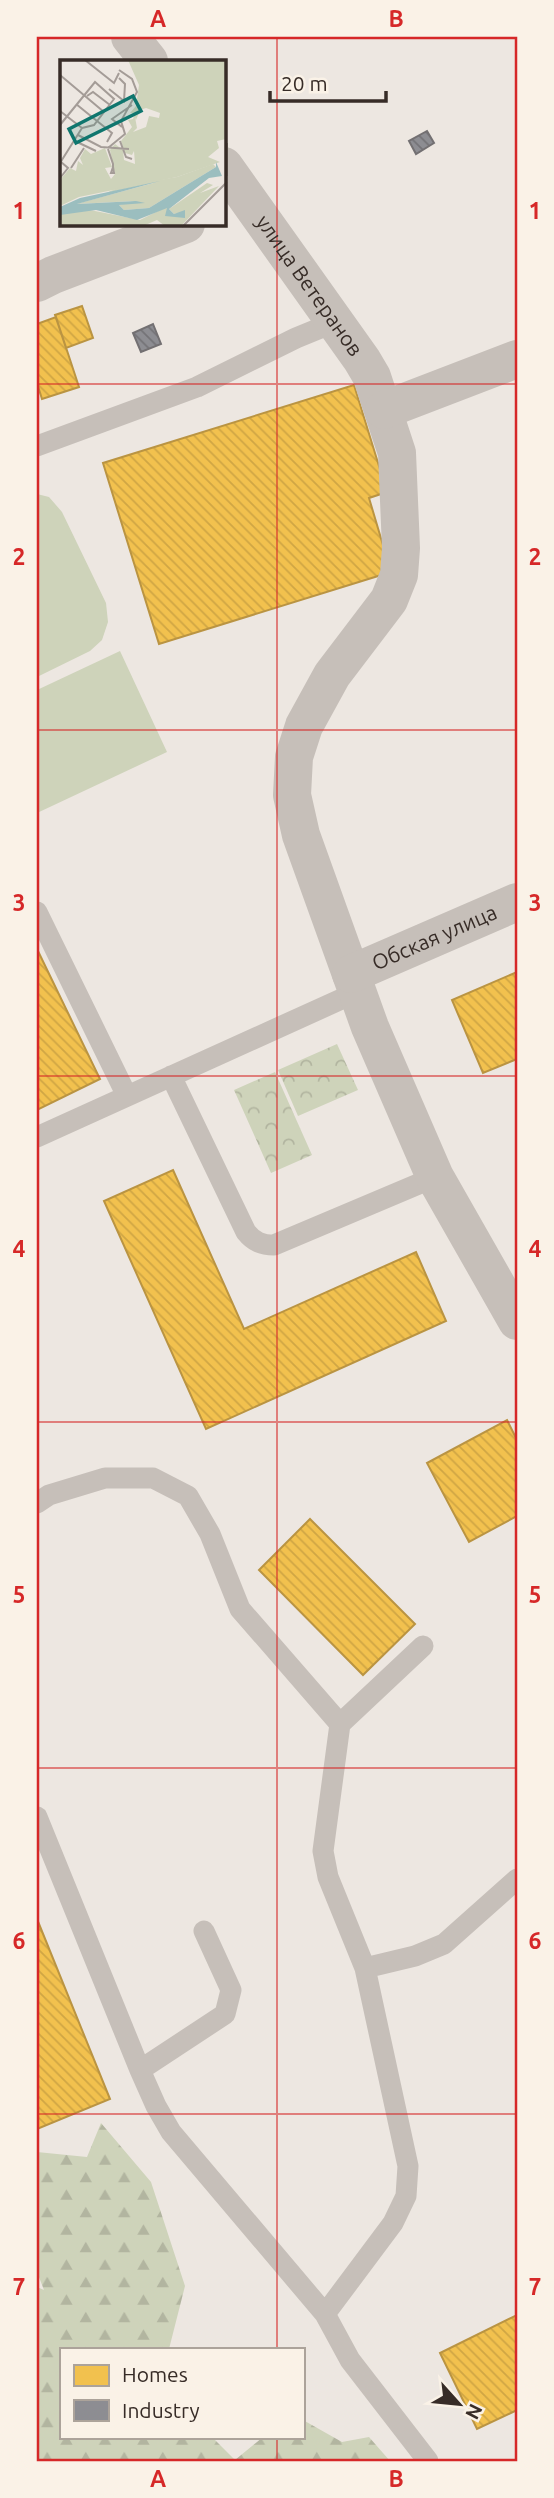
<svg xmlns="http://www.w3.org/2000/svg" width="554" height="2498" viewBox="0 0 554 2498" font-family="Ubuntu,sans-serif">
	<style>
		.grass { fill: #ced3ba }
		.forest { fill: url(#forest-firs) }
		.park { fill: url(#park-crowns) }
		.homes { fill: url(#homes-back-hatch); stroke: #ba9442; stroke-width: 2 }
		.industry { fill: url(#industry-back-hatch); stroke: #737072; stroke-width: 2 }
		.lines { fill: none; stroke-linecap: round; stroke-linejoin: round }
		.service { stroke: #c6bfb9; stroke-width: 21 }
		.minor { stroke: #c6bfb9; stroke-width: 38 }
		.grid { fill: none; stroke: #d62828; stroke-width: 2; stroke-opacity: 0.55 }
		.labels { text-anchor: middle; stroke-width: 7; stroke-linejoin: round; paint-order: stroke }
		.street-label { font-size: 21px; fill: #372c27; stroke: #faf2e7 }
		.inset-road { fill: none; stroke: #a49c97; stroke-width: 2 }
		.view { fill: #0f766e; fill-opacity: 0.15; stroke: #0f766e; stroke-width: 3.5 }
		.inset-edge { fill: none; stroke: #372c27; stroke-width: 3.5 }
		.neatline { fill: none; stroke: #d62828; stroke-width: 2.5 }
		.grid-label { font-size: 23px; text-anchor: middle; font-weight: bold; fill: #d62828 }
	</style>
	<defs>
		<pattern id="forest-firs" width="22" height="20" patternUnits="userSpaceOnUse" patternTransform="scale(1.75)"><rect width="22" height="20" fill="#ced3ba"/><path d="M5 1l3.5 6h-7zM16 11l3.5 6h-7z" fill="#b2b5a0"/></pattern>
		<pattern id="park-crowns" width="20" height="18" patternUnits="userSpaceOnUse" patternTransform="scale(1.75)"><rect width="20" height="18" fill="#ced3ba"/><path d="M2 6a3 3 0 1 1 6 0M12 15a3 3 0 1 1 6 0" fill="none" stroke="#b2b5a0"/></pattern>
		<pattern id="homes-back-hatch" width="6" height="6" patternUnits="userSpaceOnUse" patternTransform="scale(1.75)"><rect width="6" height="6" fill="#f2c14e"/><path d="M-1 5l2 2M0 0l6 6M5-1l2 2" fill="none" stroke="#d0a644"/></pattern>
		<pattern id="industry-back-hatch" width="6" height="6" patternUnits="userSpaceOnUse" patternTransform="scale(1.75)"><rect width="6" height="6" fill="#8d8d92"/><path d="M-1 5l2 2M0 0l6 6M5-1l2 2" fill="none" stroke="#747377"/></pattern>
	</defs>
	<rect width="100%" height="100%" fill="#ede7e1"/>
	<path class="grass" d="M 37,494 L 49,497 L 62,512 L 106,603 L 108,622 L 102,640 L 90,651 L 37,677 Z
		M 120,651 L 167,752 L 37,813 L 37,690 Z"/>
	<path class="forest" d="M 101,2123 L 151,2182 L 185,2286 L 169,2349 L 61,2349 L 61,2437 L 212,2437 L 235,2460 L 263,2437 L 303,2437 L 303,2420 L 342,2442 L 369,2437 L 390,2461 L 37,2461 L 37,2287 L 44,2290 L 37,2272 L 37,2152 L 87,2157 Z"/>
	<path class="park" d="M 337,1044 L 358,1090 L 298,1116 L 278,1070 Z
		M 275,1072 L 312,1155 L 271,1173 L 234,1090 Z"/>
	<path class="homes" d="M 82,306 L 93,338 L 66,348 L 55,315 Z
		M 56,317 L 79,387 L 42,399 L 37,383 L 37,324 Z
		M 354,385 L 387,492 L 369,498 L 391,572 L 159,644 L 103,463 Z
		M 37,949 L 100,1079 L 37,1110 Z
		M 517,972 L 517,1059 L 483,1073 L 452,1000 Z
		M 173,1170 L 244,1329 L 416,1252 L 446,1321 L 206,1429 L 104,1201 Z
		M 507,1420 L 517,1440 L 517,1516 L 469,1542 L 427,1463 Z
		M 310,1519 L 415,1624 L 363,1675 L 259,1570 Z
		M 37,1919 L 110,2099 L 37,2129 Z
		M 517,2315 L 517,2410 L 477,2429 L 440,2353 Z"/>
	<path class="industry" d="M 427,131 L 434,143 L 416,154 L 409,141 Z
		M 153,324 L 161,344 L 141,352 L 133,333 Z"/>
	<g class="lines">
		<path class="service" d="M 37,446 L 197,387 L 296,338 L 335,322
			M 37,912 L 127,1096
			M 171,1076 L 246,1232 C 254,1242 262,1245 274,1245 L 435,1177
			M 37,1137 L 357,992
			M 37,1503 L 49,1495 L 105,1478 L 153,1478 L 188,1496 L 210,1534 L 240,1609 L 340,1724 L 323,1851 L 328,1877 L 365,1968 L 408,2166 L 406,2196 L 393,2223 L 325,2314
			M 340,1724 L 423,1646
			M 37,1817 L 140,2070 L 156,2106 L 171,2132 L 325,2314 L 350,2360 L 428,2461
			M 365,1968 L 415,1956 L 444,1944 L 517,1879
			M 140,2070 L 225,2014 L 231,1990 L 204,1931"/>
		<g class="minor">
			<path d="M 130,37 L 149,61"/>
			<path id="s1" d="M 224,166 L 362,360 L 372,377 L 397,453 L 401,548 L 399,575 L 389,600 L 332,675 L 304,726 L 294,757 L 292,795 L 301,835 L 370,1027 L 435,1177 L 517,1321"/>
			<path d="M 37,283 L 53,275 L 186,224"/>
			<path d="M 384,410 L 517,359"/>
			<path id="s2" d="M 351,974 L 517,902"/>
		</g>
	</g>
	<path class="grid" d="M 277,37 L 277,2349M 37,384 L 517,384M 37,730 L 517,730M 37,1076 L 517,1076M 37,1422 L 517,1422M 37,1768 L 517,1768M 37,2114 L 517,2114M 277,2437 L 277,2461"/>
	<g class="labels">
		<g class="street-label">
			<text dy="7" stroke="none"><textPath href="#s1" startOffset="147">улица Ветеранов</textPath></text>
			<text dy="7" stroke="none"><textPath href="#s2" startOffset="91">Обская улица</textPath></text>
		</g>
	</g>
	<g transform="translate(60 60)">
		<rect width="166" height="166" fill="#ede7e1"/>
		<path d="M 68,0 L 166,0 L 166,79 L 157,81 L 159,88 L 148,97 L 160,102 L 117,117 L 19,137 L 0,146 L 0,120 L 10,108 L 16,111 L 18,101 L 23,105 L 20,98 L 25,89 L 31,94 L 45,88 L 52,107 L 45,108 L 51,119 L 55,114 L 50,90 L 55,84 L 63,90 L 64,100 L 75,104 L 74,91 L 72,95 L 65,93 L 61,81 L 72,67 L 68,60 L 73,59 L 75,53 L 70,53 L 76,46 L 79,25 ZM 86,48 L 100,53 L 99,58 L 89,56 L 86,67 L 73,72 L 77,68 L 75,57 L 76,60 L 80,50 Z" fill="#ced3ba" fill-rule="evenodd"/>
		<path d="M 153,104 L 156,107 L 89,148 L 64,150 L 59,145 L 75,141 L 16,144 L 97,122 L 46,133 L 62,126 L 117,117 ZM 147,123 L 153,125 L 140,133 L 159,126 L 121,166 L 105,166 L 97,160 L 83,166 L 0,166 L 1,154 L 30,150 L 80,160 L 112,144 L 107,148 L 107,155 L 124,157 L 124,152 L 114,154 L 109,149 Z" fill="#ced3ba"/>
		<path d="M 156,102 L 162,116 L 149,118 L 109,149 L 114,154 L 125,150 L 125,158 L 105,156 L 107,148 L 77,160 L 36,150 L 0,155 L 0,147 L 20,138 L 100,121 L 17,144 L 76,141 L 85,143 L 59,145 L 64,150 L 89,148 L 156,107 Z" fill="#9bbebf"/>
		<path class="inset-road" d="M 25,0 L 54,23 L 59,13M 0,15 L 44,52M 49,29 L 64,41 L 65,24 L 59,18M 27,36 L 33,32 L 50,45M 16,44 L 37,61M 0,51 L 22,68M 37,61 L 52,73 L 47,82M 0,65 L 35,22 L 54,39 L 34,65 L 22,68M 62,67 L 52,59 L 72,45M 18,75 L 41,87 L 69,89M 15,81 L 36,91M 60,81 L 66,97 L 72,99M 167,83 L 167,116M 48,88 L 65,74 L 61,61 L 77,32 L 72,19 L 59,10M 48,89 L 53,104 L 53,107 L 54,113 L 51,113 L 53,107M 0,103 L 22,68M 11,108 L 24,88M 0,118 L 8,108 L 1,102M 122,167 L 167,122"/>
		<path class="view" d="M 73,36 L 81,51 L 16,83 L 9,69 Z"/>
		<rect width="166" height="166" class="inset-edge"/>
	</g>
	<rect width="554" height="2498" fill="none" stroke="#faf2e7" stroke-width="77"/>
	<rect x="60" y="2348" width="245" height="91" fill="#faf2e7" stroke="#aca39a" stroke-width="2"/>
	<rect x="74" y="2365" width="35" height="21" fill="#f2c14e" stroke="#aca39a" stroke-width="2"/>
	<text x="122" y="2382" font-size="21" fill="#372c27">Homes</text>
	<rect x="74" y="2400" width="35" height="21" fill="#8d8d92" stroke="#aca39a" stroke-width="2"/>
	<text x="122" y="2418" font-size="21" fill="#372c27">Industry</text>
	<g transform="translate(459 2404) rotate(117)" stroke="#faf2e7" stroke-width="5" paint-order="stroke">
	<path d="M0-5L12 26L0 18L-12 26Z" fill="#372c27"/>
	<text y="-10" font-size="19" font-weight="bold" text-anchor="middle" fill="#372c27">N</text>
	</g>
	<path d="M270 91v10h116v-10" fill="none" stroke="#372c27" stroke-width="3.5"/>
	<text x="281" y="91" font-size="21" fill="#372c27" stroke="#faf2e7" stroke-width="5" paint-order="stroke">20 m</text>
	<rect x="38" y="38" width="478" height="2422" class="neatline"/>
	<g class="grid-label">
		<text x="158" y="27">A</text>
		<text x="396" y="27">B</text>
		<text x="19" y="219">1</text>
		<text x="535" y="219">1</text>
		<text x="19" y="565">2</text>
		<text x="535" y="565">2</text>
		<text x="19" y="911">3</text>
		<text x="535" y="911">3</text>
		<text x="19" y="1257">4</text>
		<text x="535" y="1257">4</text>
		<text x="19" y="1603">5</text>
		<text x="535" y="1603">5</text>
		<text x="19" y="1949">6</text>
		<text x="535" y="1949">6</text>
		<text x="19" y="2295">7</text>
		<text x="535" y="2295">7</text>
		<text x="158" y="2487">A</text>
		<text x="396" y="2487">B</text>
	</g>
</svg>
